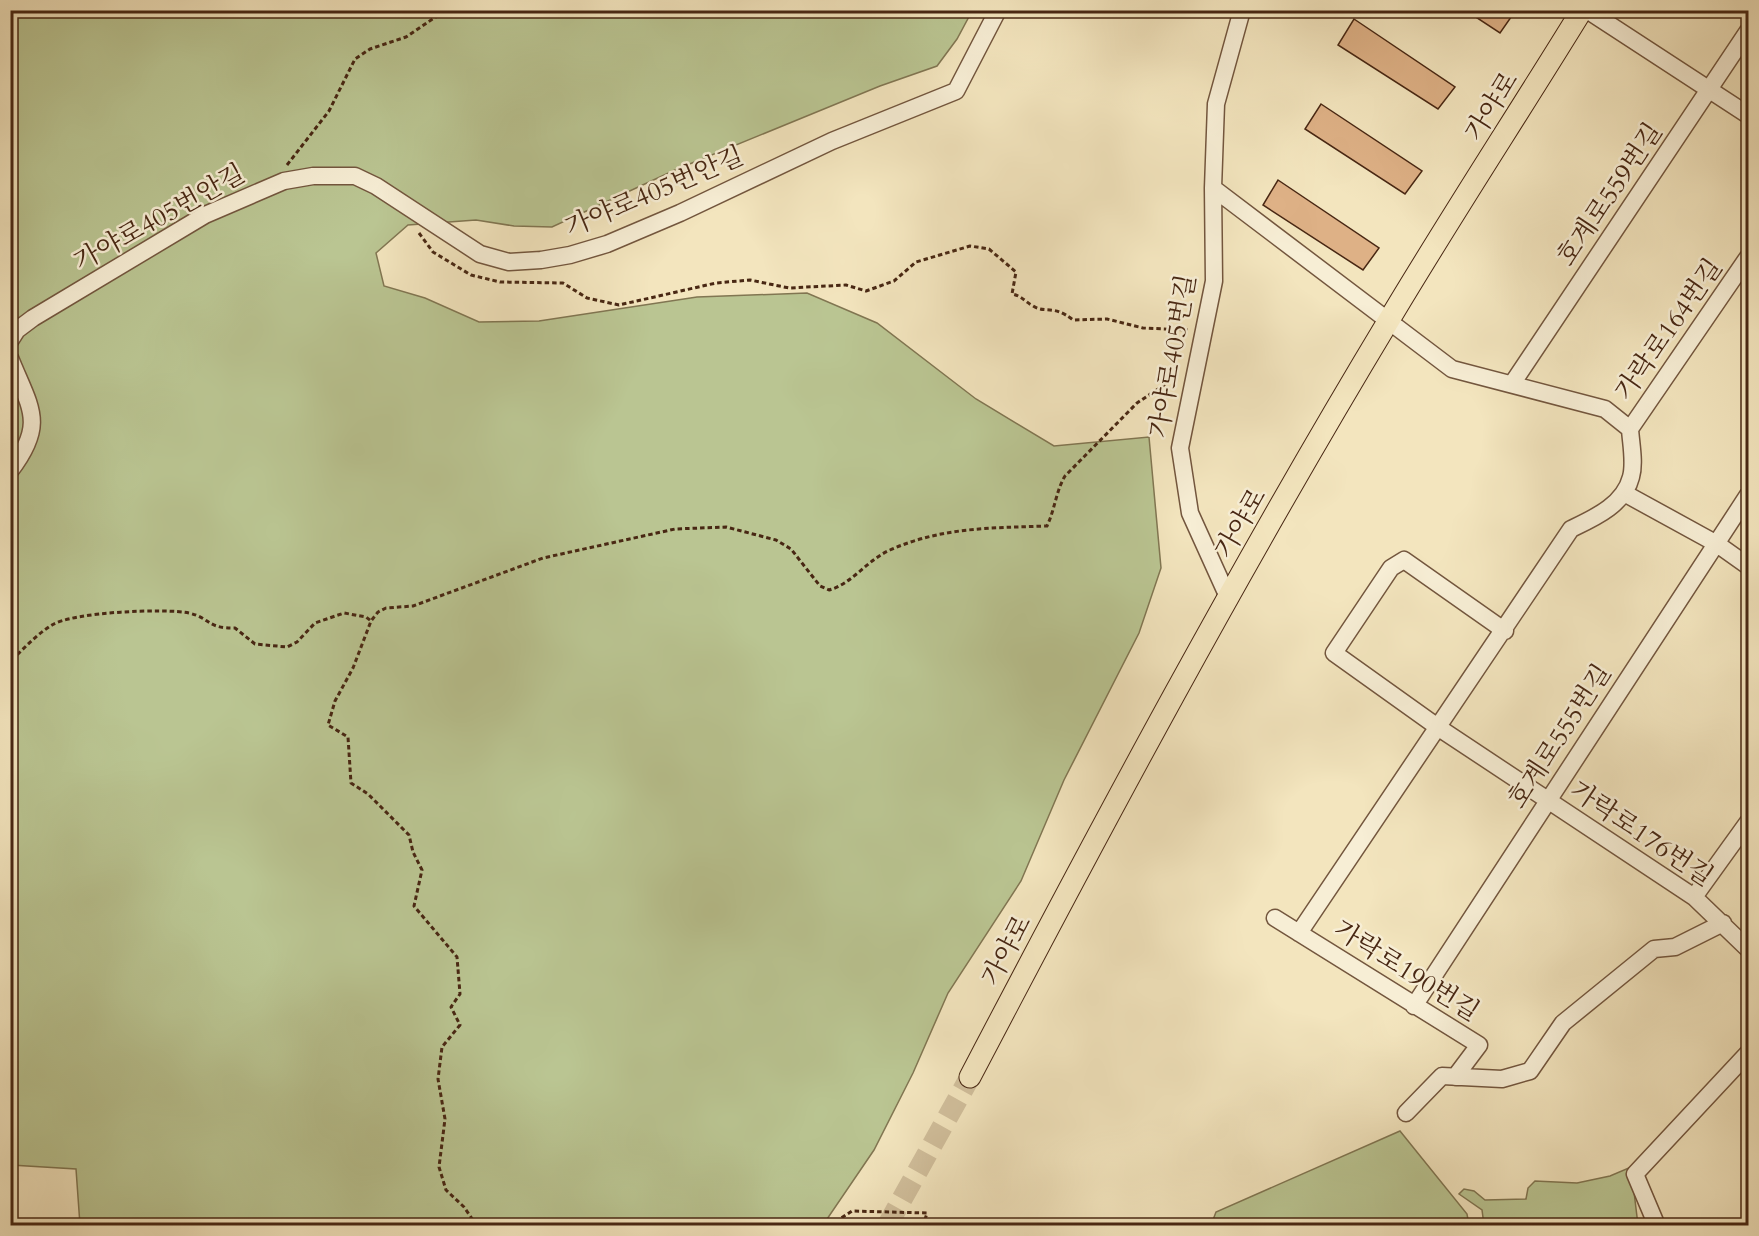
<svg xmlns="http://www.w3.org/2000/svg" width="1759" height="1236" viewBox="0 0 1759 1236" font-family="Cardo,'Noto Serif KR',serif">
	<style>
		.green { fill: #bac592; stroke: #817652; stroke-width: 1.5 }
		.building { fill: #deb186; stroke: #482713; stroke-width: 1.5 }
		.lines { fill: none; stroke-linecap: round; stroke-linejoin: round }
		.major-tunnel { stroke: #d1bf9c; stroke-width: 21; stroke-dasharray: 21 10; stroke-linecap: butt }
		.minor-casing { stroke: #73563e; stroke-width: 19 }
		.major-casing { stroke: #482713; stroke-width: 23 }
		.path { stroke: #482713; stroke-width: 3; stroke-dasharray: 4.5 3; stroke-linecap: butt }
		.minor { stroke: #f7eed5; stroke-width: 16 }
		.major { stroke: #f3e5be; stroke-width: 21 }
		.labels { text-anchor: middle; stroke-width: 5; stroke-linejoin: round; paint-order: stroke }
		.street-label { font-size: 26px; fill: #482713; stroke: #f7eed5 }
	</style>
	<rect width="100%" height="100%" fill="#f3e5be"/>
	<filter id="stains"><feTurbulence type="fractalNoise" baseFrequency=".00333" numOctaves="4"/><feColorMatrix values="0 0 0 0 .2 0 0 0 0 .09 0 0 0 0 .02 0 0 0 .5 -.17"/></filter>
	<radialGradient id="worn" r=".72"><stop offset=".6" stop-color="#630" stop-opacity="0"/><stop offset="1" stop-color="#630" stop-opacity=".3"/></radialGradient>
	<path class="green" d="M 10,11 L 972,11 L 957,39 L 937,66 L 880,86 L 675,170 L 552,227 L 514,226 L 476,220 L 408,225 L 376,253 L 384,286 L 425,298 L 479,322 L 539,321 L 697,297 L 807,293 L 877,323 L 976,399 L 1054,446 L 1149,437 L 1161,568 L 1139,633 L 1064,780 L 1021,881 L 948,993 L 913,1073 L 874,1150 L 823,1225 L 80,1225 L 76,1169 L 11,1165 Z
		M 1400,1131 L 1467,1214 L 1469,1225 L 1211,1225 L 1216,1212 Z
		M 1631,1167 L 1638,1225 L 1484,1225 L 1482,1210 L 1459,1194 L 1464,1189 L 1474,1191 L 1485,1200 L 1526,1199 L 1528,1188 L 1535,1181 L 1577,1183 L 1610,1176 Z"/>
	<path class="building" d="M 1465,10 L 1516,10 L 1500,33 Z
		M 1354,19 L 1455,87 L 1438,109 L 1338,45 Z
		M 1321,104 L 1422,171 L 1405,194 L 1305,129 Z
		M 1278,180 L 1379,248 L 1363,270 L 1263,205 Z"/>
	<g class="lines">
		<path class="major-tunnel" d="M 887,1226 L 970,1077"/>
		<defs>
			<path id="minor" d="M 1587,10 L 1748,115
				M 1213,188 L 1452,369 L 1605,409 L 1630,429 C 1631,444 1635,463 1631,477 C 1624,505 1594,518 1571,529 L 1299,933
				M 10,341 L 17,330 L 33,318 L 205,215 L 284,181 L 313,176 L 355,176 L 376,186 L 480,254 L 509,262 L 541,260 L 570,255 L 607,244 L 680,213 L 832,141 L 956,91 L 998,10
				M 10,358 C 30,408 47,423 10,471
				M 1512,384 L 1748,31
				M 1630,429 L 1748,257
				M 1624,493 L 1717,544 L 1748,566
				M 1228,597 L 1190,513 L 1180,448 L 1214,281 L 1213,188 L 1216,104 L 1242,10
				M 1505,631 L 1404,560 L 1391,568 L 1334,653 L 1439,728 L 1694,897 L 1748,949
				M 1694,897 L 1748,822
				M 1275,918 L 1479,1045 L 1455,1077
				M 1414,1006 L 1748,495
				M 1406,1113 L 1442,1076 L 1502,1079 L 1530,1071 L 1563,1023 L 1654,949 L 1675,947 L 1723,923
				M 1657,1226 L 1635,1174 L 1748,1053"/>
			<path id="major" d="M 970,1077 C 1104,821 1240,567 1389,320 C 1451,216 1518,114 1582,10"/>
		</defs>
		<use href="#minor" class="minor-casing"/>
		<use href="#major" class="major-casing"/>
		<path class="path" d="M 287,165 L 329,111 L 355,59 L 370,49 L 406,37 L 446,10
			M 419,233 L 433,252 L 471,275 L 500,282 L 563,283 L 587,298 L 619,305 L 716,283 L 750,280 L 789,288 L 846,285 L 866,291 L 894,281 L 916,262 L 970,246 L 989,249 L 1016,272 L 1012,294 C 1022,296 1024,301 1033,306 C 1046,314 1053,304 1073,320 L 1107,319 L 1143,328 L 1188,330
			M 10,656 L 17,655 C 28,644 39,633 52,625 C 72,612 165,608 189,613 C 210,618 208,629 235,628 L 255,644 L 287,647 L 297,642 L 315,623 L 344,613 L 366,617 L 371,621
			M 477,1226 L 464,1207 L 446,1190 L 439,1167 L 445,1119 L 438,1079 L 442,1047 L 460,1025 L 451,1007 L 460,994 L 457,957 L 414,906 L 422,870 L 413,852 L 409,835 L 368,794 L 351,783 L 348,737 L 328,725 L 335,701 L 353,668 L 371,621 L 378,612 L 386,608 L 413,606 L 543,558 L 675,529 L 726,527 L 776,540 L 791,549 L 820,586 L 829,590 C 852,584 867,560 890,550 C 942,527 991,528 1047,526 C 1055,509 1056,491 1065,476 L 1137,403 L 1179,375
			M 791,1226 L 832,1224 L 852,1211 L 927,1213 L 923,1226"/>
		<use href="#minor" class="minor"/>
		<use href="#major" class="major"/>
	</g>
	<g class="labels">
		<g class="street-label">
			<text transform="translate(1491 106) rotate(-58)" y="9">가야로</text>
			<text transform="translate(654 191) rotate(-23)" y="9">가야로405번안길</text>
			<text transform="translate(1609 194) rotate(-56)" y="9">호계로559번길</text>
			<text transform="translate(159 217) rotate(-29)" y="9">가야로405번안길</text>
			<text transform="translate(1668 329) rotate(-55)" y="9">가락로164번길</text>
			<text transform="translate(1172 356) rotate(-80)" y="9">가야로405번길</text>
			<text transform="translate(1240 523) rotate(-60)" y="9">가야로</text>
			<text transform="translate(1559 736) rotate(-57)" y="9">호계로555번길</text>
			<text transform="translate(1642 833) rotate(34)" y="9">가락로176번길</text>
			<text transform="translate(1006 950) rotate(-62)" y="9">가야로</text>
			<text transform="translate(1407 970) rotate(32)" y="9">가락로190번길</text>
		</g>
	</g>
	<rect width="1759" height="1236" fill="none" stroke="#f3e5be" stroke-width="36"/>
	<rect x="12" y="12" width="1735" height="1212" fill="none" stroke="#482713" stroke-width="3"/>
	<rect x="18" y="18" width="1723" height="1200" fill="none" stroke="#482713" stroke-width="1.5"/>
	<rect width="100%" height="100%" filter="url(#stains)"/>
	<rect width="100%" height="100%" fill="url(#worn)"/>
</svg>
